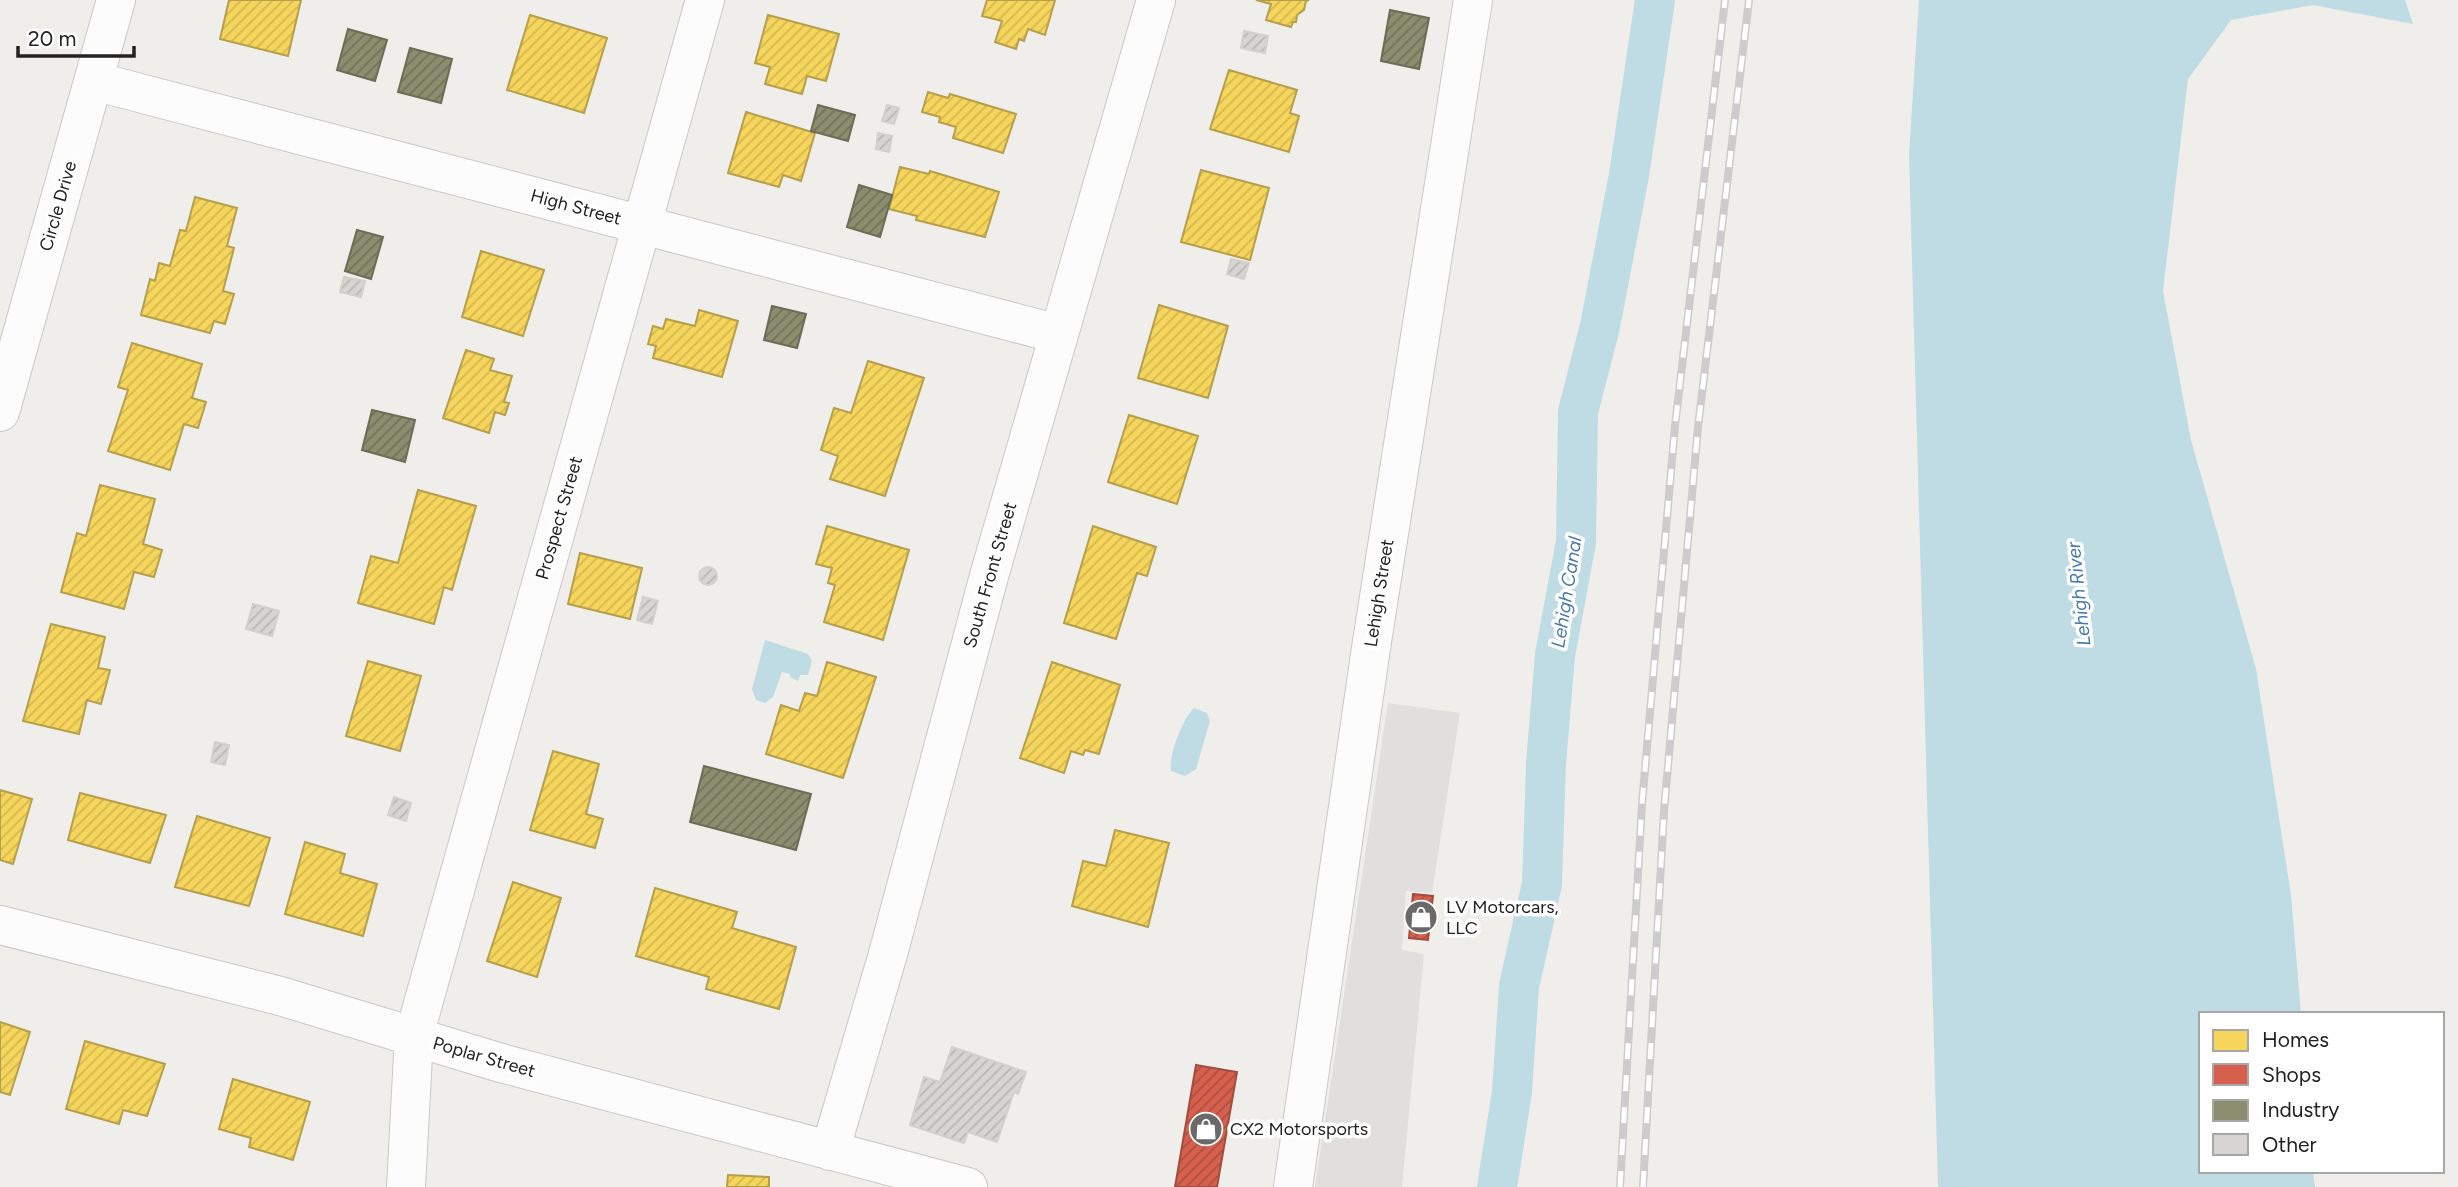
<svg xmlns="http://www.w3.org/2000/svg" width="2458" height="1187" viewBox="0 0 2458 1187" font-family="Figtree,sans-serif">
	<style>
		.parking { fill: #e0dfde }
		.water { fill: #bfdbe3 }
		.homes { fill: url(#homes-hatch); stroke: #b69f4b; stroke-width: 2 }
		.shops { fill: url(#shops-hatch); stroke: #a04d40; stroke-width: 2 }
		.industry { fill: url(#industry-hatch); stroke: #6c6c57; stroke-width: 2 }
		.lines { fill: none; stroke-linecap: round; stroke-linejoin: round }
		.canal { stroke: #bfdbe3; stroke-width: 40 }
		.building { fill: url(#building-hatch); stroke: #d3d0cc; stroke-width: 2 }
		.minor-casing { stroke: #c9c8c7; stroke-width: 40 }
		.minor { stroke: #fdfcfc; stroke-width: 38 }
		.rail-casing { stroke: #ccc; stroke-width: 8 }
		.rail { stroke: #fff; stroke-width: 5; stroke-dasharray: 16; stroke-linecap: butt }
		.labels { text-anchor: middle; stroke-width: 7; stroke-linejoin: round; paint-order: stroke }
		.street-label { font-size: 18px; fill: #222; stroke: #fff }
		.poi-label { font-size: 18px; fill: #222; stroke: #fff; text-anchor: start }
		.water-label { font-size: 19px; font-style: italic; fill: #4a7aab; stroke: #fff }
	</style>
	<defs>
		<pattern id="homes-hatch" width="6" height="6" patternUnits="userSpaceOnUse" patternTransform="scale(1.75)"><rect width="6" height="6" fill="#f6d55c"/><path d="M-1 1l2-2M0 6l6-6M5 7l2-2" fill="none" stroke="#d3b750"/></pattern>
		<pattern id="shops-hatch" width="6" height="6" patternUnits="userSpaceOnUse" patternTransform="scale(1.75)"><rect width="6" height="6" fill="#d6604d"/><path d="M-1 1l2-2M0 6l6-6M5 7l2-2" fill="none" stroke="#ad4f40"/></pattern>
		<pattern id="industry-hatch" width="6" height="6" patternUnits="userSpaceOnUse" patternTransform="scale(1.75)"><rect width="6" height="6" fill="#8c8c6e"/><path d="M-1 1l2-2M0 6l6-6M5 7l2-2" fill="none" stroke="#72725a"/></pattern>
		<pattern id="building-hatch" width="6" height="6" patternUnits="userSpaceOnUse" patternTransform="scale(1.75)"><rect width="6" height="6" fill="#d7d4d2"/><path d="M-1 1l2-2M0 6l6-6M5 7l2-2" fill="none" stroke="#b8b6b4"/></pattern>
	</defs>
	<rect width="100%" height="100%" fill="#f0eeeb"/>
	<path class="parking" d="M 1388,703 L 1460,713 L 1432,893 L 1406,891 L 1402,950 L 1424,954 L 1402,1187 L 1315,1187 Z"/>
	<path class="water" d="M 1919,0 L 2405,0 L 2413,24 L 2313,5 L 2231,20 L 2188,79 L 2163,291 L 2191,440 L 2256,669 L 2291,895 L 2301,1014 L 2201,1014 L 2201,1171 L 2313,1171 L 2315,1187 L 1938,1187 L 1909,154 Z
		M 765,640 L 808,654 L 812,661 L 808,675 L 800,675 L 798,681 L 790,677 L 790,674 L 782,672 L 773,697 L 765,703 L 756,700 L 752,689 Z
		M 1194,708 L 1207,713 L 1210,721 L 1196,769 L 1185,776 L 1171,771 C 1168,756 1183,718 1194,708 Z"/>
	<path class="homes" d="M 229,0 L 301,0 L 288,56 L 220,39 Z
		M 987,0 L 1055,0 L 1045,35 L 1028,29 L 1024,41 L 1019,39 L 1016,49 L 995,42 L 1002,21 L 982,16 Z
		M 1256,0 L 1309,0 L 1306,1 L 1304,10 L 1297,15 L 1296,22 L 1293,22 L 1291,27 L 1266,20 L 1271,4 Z
		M 530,15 L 607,38 L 584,113 L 507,90 Z
		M 768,15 L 839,34 L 826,81 L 807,76 L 802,94 L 765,84 L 770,67 L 755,63 Z
		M 1229,70 L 1297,90 L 1290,113 L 1299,116 L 1289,152 L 1210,129 Z
		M 928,92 L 948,98 L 950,94 L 1016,114 L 1003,153 L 953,138 L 956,127 L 939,122 L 940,117 L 922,112 Z
		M 746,112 L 815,133 L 801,181 L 783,175 L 779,187 L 728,173 Z
		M 900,167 L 929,174 L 930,171 L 999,192 L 985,237 L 916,220 L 917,216 L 889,209 Z
		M 1201,170 L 1269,188 L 1250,260 L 1181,242 Z
		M 195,197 L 237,208 L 227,246 L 234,248 L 223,291 L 234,294 L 225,324 L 214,321 L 210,333 L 141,315 L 150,279 L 155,281 L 159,263 L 170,266 L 180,230 L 186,231 Z
		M 481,251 L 544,270 L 523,336 L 462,317 Z
		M 1159,305 L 1228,326 L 1208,398 L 1138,378 Z
		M 699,310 L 738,321 L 722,377 L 653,358 L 656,346 L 648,344 L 653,326 L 663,329 L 666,319 L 695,326 Z
		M 132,343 L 202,364 L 192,398 L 206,402 L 198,428 L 184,424 L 170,470 L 108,451 L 128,390 L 118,387 Z
		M 466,350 L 494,359 L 490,370 L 512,376 L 504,402 L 509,403 L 505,415 L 495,412 L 489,433 L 443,418 Z
		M 868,361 L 924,378 L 885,496 L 830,479 L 838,456 L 821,450 L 834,408 L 851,413 Z
		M 1129,415 L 1198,436 L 1177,504 L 1108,482 Z
		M 100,485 L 155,499 L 143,544 L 162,550 L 154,577 L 134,572 L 124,609 L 61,592 L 77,533 L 86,536 Z
		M 418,490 L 476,506 L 452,590 L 444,587 L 434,624 L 358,603 L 371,556 L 398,563 Z
		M 827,526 L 909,550 L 883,640 L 824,622 L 835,585 L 828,583 L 832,568 L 816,564 Z
		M 1093,526 L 1156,547 L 1147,576 L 1137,573 L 1116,639 L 1064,623 Z
		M 580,553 L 642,568 L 630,619 L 568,604 Z
		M 51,624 L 105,637 L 98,668 L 110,670 L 101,704 L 87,700 L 79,734 L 23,721 Z
		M 368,661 L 421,676 L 400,751 L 346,736 Z
		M 827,662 L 876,677 L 843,778 L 766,754 L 781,705 L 799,711 L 805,693 L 817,696 Z
		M 1052,662 L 1120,685 L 1099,754 L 1085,750 L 1083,755 L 1071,751 L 1064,773 L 1020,758 Z
		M 553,751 L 599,764 L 586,814 L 603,819 L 595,848 L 530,830 Z
		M 0,790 L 32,799 L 13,864 L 0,860 Z
		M 80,793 L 166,815 L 150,863 L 68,840 Z
		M 197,816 L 270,838 L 249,906 L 175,887 Z
		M 1115,830 L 1169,843 L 1148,927 L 1072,906 L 1083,861 L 1106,866 Z
		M 305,842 L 345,854 L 340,873 L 377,884 L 363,936 L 285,914 Z
		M 513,882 L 561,898 L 537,977 L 487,961 Z
		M 655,888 L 737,912 L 732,928 L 796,947 L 779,1009 L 706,989 L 709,977 L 636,956 Z
		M 0,1022 L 30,1032 L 10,1095 L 0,1092 Z
		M 85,1041 L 165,1064 L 147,1116 L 123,1110 L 119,1124 L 66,1109 Z
		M 233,1079 L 310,1102 L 293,1160 L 249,1147 L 251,1138 L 219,1129 Z
		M 728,1175 L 769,1177 L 769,1187 L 727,1187 Z"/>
	<path class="shops" d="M 1413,894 L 1433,896 L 1428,940 L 1409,938 Z
		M 1196,1065 L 1237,1072 L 1217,1187 L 1175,1187 Z"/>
	<path class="industry" d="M 1390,10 L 1429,18 L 1419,69 L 1381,61 Z
		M 348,29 L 387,40 L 375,81 L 337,70 Z
		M 410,48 L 452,59 L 441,103 L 398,92 Z
		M 818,105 L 855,115 L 848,141 L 811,131 Z
		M 859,185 L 892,195 L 880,237 L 847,227 Z
		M 357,230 L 383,237 L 371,279 L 345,271 Z
		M 772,306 L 806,314 L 797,348 L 764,340 Z
		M 372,410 L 415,420 L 405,462 L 362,450 Z
		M 704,766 L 811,794 L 796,850 L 690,822 Z"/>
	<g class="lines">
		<path class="canal" d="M 1497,1187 L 1512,1092 L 1519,986 L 1542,884 L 1546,764 L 1555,655 L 1576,542 L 1578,412 L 1600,326 L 1629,175 L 1655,0"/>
	</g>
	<path class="building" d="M 1244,31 L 1268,36 L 1265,53 L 1241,48 Z
		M 887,105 L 899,108 L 894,124 L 882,121 Z
		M 878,133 L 892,136 L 889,152 L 876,149 Z
		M 1231,259 L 1249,263 L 1244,279 L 1227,274 Z
		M 344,277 L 365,281 L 361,297 L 340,292 Z
		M699 576a9 9 0 1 1 18 0a9 9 0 1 1-18 0Z
		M 643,597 L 658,601 L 652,624 L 637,620 Z
		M 253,604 L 279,611 L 272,636 L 246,629 Z
		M 215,742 L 229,745 L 225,765 L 211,762 Z
		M 394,797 L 411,803 L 406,821 L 388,815 Z
		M 952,1047 L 1026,1072 L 1018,1094 L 1014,1092 L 997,1142 L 968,1132 L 964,1143 L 910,1125 L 924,1077 L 940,1082 Z"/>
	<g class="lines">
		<defs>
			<path id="minor" d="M 94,81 L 1058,334
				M 0,412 L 116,0
				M 0,925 L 280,996 L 501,1063 L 968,1187
				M 830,1151 L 888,954 L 989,576 L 1156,0
				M 406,1187 L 414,1036 L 705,0
				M 1293,1187 L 1371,648 L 1473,0"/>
		</defs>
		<use href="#minor" class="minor-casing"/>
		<use href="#minor" class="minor"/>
		<defs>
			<path id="rail" d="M 1620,1187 L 1642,804 L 1675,426 L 1725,0
				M 1643,1187 L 1664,811 L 1698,427 L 1749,0"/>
		</defs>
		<use href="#rail" class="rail-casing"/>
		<use href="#rail" class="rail"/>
	</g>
	<defs>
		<symbol id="shop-disc" viewBox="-11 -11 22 22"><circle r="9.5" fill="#6a6968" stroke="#fff"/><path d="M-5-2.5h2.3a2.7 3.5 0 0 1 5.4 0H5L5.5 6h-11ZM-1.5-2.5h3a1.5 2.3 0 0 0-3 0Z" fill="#fff"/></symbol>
	</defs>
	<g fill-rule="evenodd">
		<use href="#shop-disc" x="1402" y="898" width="38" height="38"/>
		<use href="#shop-disc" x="1187" y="1110" width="38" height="38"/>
	</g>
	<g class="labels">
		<g class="street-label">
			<text transform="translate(58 206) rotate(-74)" y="6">Circle Drive</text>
			<text transform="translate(576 207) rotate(15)" y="6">High Street</text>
			<text transform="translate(559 518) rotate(-74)" y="6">Prospect Street</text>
			<text transform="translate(990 575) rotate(-74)" y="6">South Front Street</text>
			<text transform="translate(1379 593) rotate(-81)" y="6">Lehigh Street</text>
			<text transform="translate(484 1057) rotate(16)" y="6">Poplar Street</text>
		</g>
		<g class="poi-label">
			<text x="1446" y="913">LV Motorcars,<tspan x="1446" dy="21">LLC</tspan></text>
			<text x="1230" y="1135">CX2 Motorsports</text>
		</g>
		<g class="water-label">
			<text transform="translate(1566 592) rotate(-81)" y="7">Lehigh Canal</text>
			<text transform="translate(2078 594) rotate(-96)" y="7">Lehigh River</text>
		</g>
	</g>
	<rect x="2199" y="1012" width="245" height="161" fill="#ffffff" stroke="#a7a7a7" stroke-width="2"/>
	<rect x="2213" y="1030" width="35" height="21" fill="#f6d55c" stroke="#a7a7a7" stroke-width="2"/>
	<text x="2262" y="1047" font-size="21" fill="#222222">Homes</text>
	<rect x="2213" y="1064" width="35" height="21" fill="#d6604d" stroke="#a7a7a7" stroke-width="2"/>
	<text x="2262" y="1082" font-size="21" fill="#222222">Shops</text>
	<rect x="2213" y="1100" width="35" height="21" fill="#8c8c6e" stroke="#a7a7a7" stroke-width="2"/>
	<text x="2262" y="1117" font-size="21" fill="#222222">Industry</text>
	<rect x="2213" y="1134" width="35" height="21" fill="#d7d4d2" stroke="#a7a7a7" stroke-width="2"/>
	<text x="2262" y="1152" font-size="21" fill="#222222">Other</text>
	<path d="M18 46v10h116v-10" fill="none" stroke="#222222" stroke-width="3.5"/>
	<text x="28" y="46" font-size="21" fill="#222222" stroke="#ffffff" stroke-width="5" paint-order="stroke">20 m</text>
</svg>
